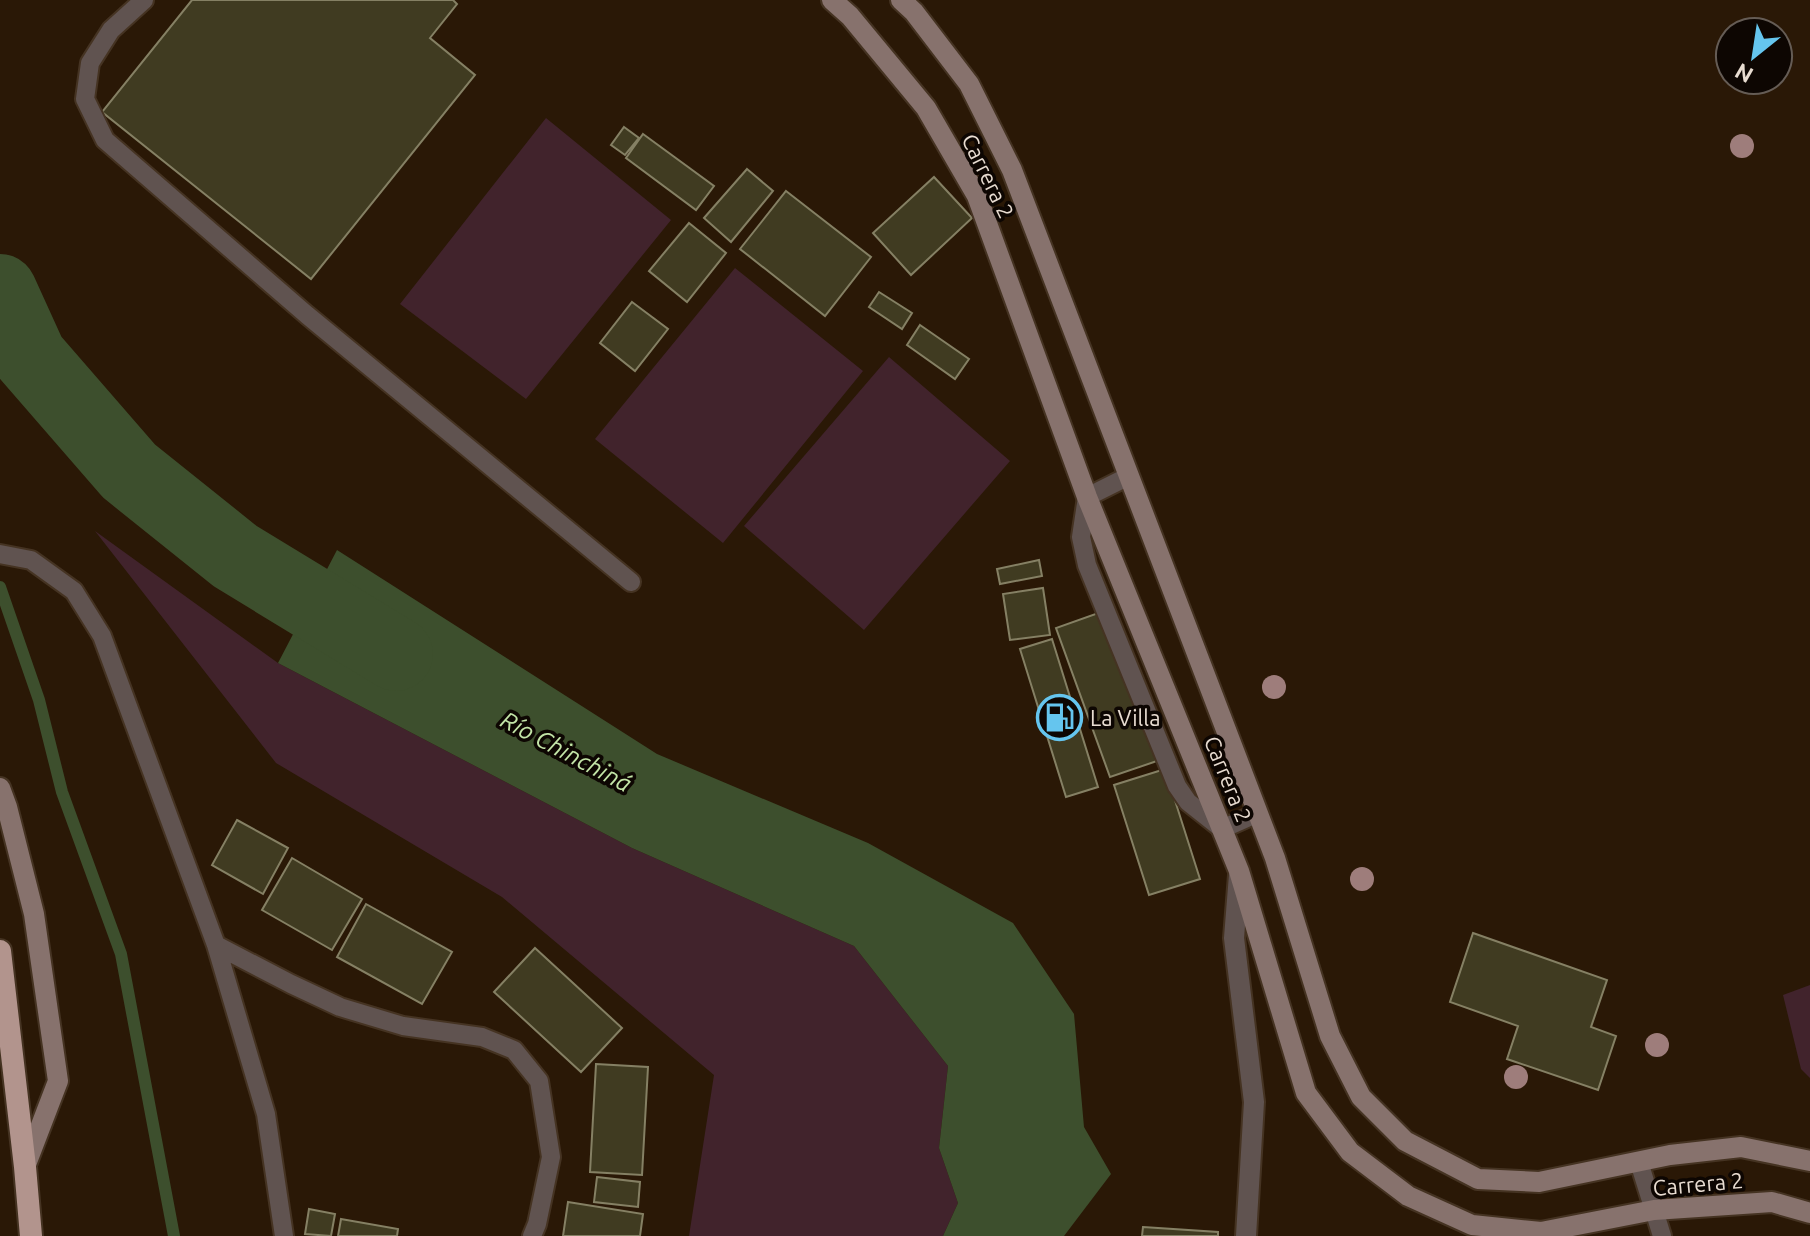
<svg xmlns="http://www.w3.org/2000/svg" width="1810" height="1236" viewBox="0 0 1810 1236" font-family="Ubuntu,sans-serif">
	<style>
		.green { fill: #41232c }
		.water { fill: #3d4f2d }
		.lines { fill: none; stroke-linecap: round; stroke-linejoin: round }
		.stream { stroke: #3d4f2d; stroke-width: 12 }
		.river { stroke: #3d4f2d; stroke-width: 74 }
		.building { fill: #403b21; stroke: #858064; stroke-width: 2 }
		.service-casing { stroke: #453322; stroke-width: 22 }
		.minor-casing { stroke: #453322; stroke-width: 24 }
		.secondary-casing { stroke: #453322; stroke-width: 24 }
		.trunk-casing { stroke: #453322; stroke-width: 26 }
		.service { stroke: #605350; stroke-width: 18 }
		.minor { stroke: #605350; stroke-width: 20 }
		.secondary { stroke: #87726d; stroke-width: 20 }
		.trunk { stroke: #b2948d; stroke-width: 22 }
		.tree { fill: #9e7d7b }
		.labels { text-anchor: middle; stroke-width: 7; stroke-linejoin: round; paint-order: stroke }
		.street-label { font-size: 22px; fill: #e8dcd1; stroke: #0d0602 }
		.poi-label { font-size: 22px; fill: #e8dcd1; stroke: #0d0602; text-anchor: start }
		.water-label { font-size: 24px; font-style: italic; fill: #c3e5a7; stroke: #0d0602 }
	</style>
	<rect width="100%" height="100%" fill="#2a1806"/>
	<path class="green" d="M 546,118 L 671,220 L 526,399 L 400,304 Z
		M 735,268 L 863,371 L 723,543 L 595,439 Z
		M 889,357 L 1010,461 L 864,630 L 744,526 Z
		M 95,531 L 278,663 L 632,848 L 854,946 L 948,1066 L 939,1148 L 958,1203 L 943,1236 L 689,1236 L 714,1075 L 502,897 L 276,763 Z
		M 1810,985 L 1810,1078 L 1801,1069 L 1783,995 Z"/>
	<path class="water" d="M 337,550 L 657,754 L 868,843 L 1013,923 L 1074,1014 L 1084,1127 L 1111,1174 L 1064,1236 L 943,1236 L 958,1203 L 939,1148 L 948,1066 L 854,946 L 632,848 L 278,663 Z"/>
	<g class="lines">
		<path class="stream" d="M 0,587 L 39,700 L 62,792 L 121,954 L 174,1236"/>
		<path class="river" d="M 0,291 L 30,357 L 129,471 L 235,556 L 396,654"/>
	</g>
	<path class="building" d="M 192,0 L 453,0 L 457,4 L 430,38 L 475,75 L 311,279 L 102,112 Z
		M 624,127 L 639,138 L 625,155 L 611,145 Z
		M 643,134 L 714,186 L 696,210 L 626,158 Z
		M 747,169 L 773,191 L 731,242 L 704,218 Z
		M 934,177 L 972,218 L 911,275 L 873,233 Z
		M 786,191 L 871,257 L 825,316 L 740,249 Z
		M 689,223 L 726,253 L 687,302 L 649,271 Z
		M 879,292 L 912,313 L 902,329 L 869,307 Z
		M 632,302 L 668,329 L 635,371 L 600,343 Z
		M 920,325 L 969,359 L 955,379 L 907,345 Z
		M 1039,560 L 1042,576 L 1000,584 L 997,569 Z
		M 1043,588 L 1050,635 L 1010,640 L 1003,594 Z
		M 1104,611 L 1157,761 L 1110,777 L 1056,628 Z
		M 1052,639 L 1098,787 L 1066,797 L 1020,649 Z
		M 1165,769 L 1200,879 L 1149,895 L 1114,785 Z
		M 237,820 L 288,848 L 263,894 L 212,865 Z
		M 292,858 L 362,899 L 332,950 L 262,910 Z
		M 366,904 L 452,952 L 422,1004 L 337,957 Z
		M 1473,933 L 1607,980 L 1591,1027 L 1616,1036 L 1598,1090 L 1507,1059 L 1518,1026 L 1450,1002 Z
		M 535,948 L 622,1028 L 581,1072 L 494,992 Z
		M 596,1064 L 648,1067 L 642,1175 L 590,1172 Z
		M 597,1177 L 640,1182 L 638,1207 L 594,1202 Z
		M 568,1202 L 643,1214 L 640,1236 L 563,1236 Z
		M 309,1209 L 335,1214 L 331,1236 L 305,1234 Z
		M 341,1219 L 398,1229 L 397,1236 L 338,1236 Z
		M 1143,1227 L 1218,1232 L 1218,1236 L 1142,1236 Z"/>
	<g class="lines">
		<defs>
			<path id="service" d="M 144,0 L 111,30 L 90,63 L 85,99 L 105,140 L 307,315 L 631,582
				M 1129,476 L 1087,497 L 1081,537 L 1087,565 L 1177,786 L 1188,802 L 1222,829 L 1258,813
				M 0,554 L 31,560 L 74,591 L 102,636 L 216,945 L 291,984 L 340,1007 L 403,1026 L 482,1037 L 514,1050 L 539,1081 L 551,1157 L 537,1224 L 532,1236
				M 216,945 L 266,1114 L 284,1236
				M 1639,1162 L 1662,1236"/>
			<path id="minor" d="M 1239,875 L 1234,938 L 1254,1102 L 1246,1236"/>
			<path id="secondary" d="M 832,0 L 850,16 L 926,108 L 977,196 L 1087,497 L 1239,871 L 1306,1093 L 1350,1152 L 1408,1196 L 1472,1225 L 1541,1232 L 1654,1210 L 1772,1202 L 1810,1213
				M 901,0 L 914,12 L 969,84 L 1012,170 L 1275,858 L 1330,1036 L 1361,1097 L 1405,1141 L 1478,1179 L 1539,1182 L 1670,1155 L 1741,1147 L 1810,1161
				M 0,788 L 7,807 L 34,914 L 58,1081 L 25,1167"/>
			<path id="trunk" d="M 0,951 L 25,1167 L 31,1236"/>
		</defs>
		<use href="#service" class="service-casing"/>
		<use href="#minor" class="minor-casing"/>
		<use href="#secondary" class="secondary-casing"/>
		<use href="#trunk" class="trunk-casing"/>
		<use href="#service" class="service"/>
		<use href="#minor" class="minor"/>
		<use href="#secondary" class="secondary"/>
		<use href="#trunk" class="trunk"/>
	</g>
	<g class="tree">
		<circle cx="1742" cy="146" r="12"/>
		<circle cx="1274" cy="687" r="12"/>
		<circle cx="1362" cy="879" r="12"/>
		<circle cx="1657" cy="1045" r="12"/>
		<circle cx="1516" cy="1077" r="12"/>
	</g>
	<defs>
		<symbol id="fuel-ring" viewBox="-11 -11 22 22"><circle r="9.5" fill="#0d0602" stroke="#65c5ee" stroke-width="1.5"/><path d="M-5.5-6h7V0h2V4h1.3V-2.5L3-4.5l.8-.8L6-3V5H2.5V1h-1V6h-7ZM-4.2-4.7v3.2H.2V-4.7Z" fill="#65c5ee"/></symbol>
	</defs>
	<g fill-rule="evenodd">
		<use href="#fuel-ring" x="1034" y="692" width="51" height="51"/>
	</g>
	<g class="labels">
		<g class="street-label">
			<text transform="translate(988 176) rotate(64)" y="8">Carrera 2</text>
			<text transform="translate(1228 779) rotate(68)" y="8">Carrera 2</text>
			<text transform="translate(1698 1184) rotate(-5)" y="8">Carrera 2</text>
		</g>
		<g class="poi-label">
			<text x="1090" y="726">La Villa</text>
		</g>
		<g class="water-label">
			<text transform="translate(566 752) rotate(28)" y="8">Río Chinchiná</text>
		</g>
	</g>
	<g transform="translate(1754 56) rotate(210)"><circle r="38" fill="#0d0602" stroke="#655c55" stroke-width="2"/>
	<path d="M0-6L14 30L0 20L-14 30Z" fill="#65c5ee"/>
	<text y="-12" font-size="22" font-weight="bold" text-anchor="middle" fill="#e8dcd1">N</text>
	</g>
</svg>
